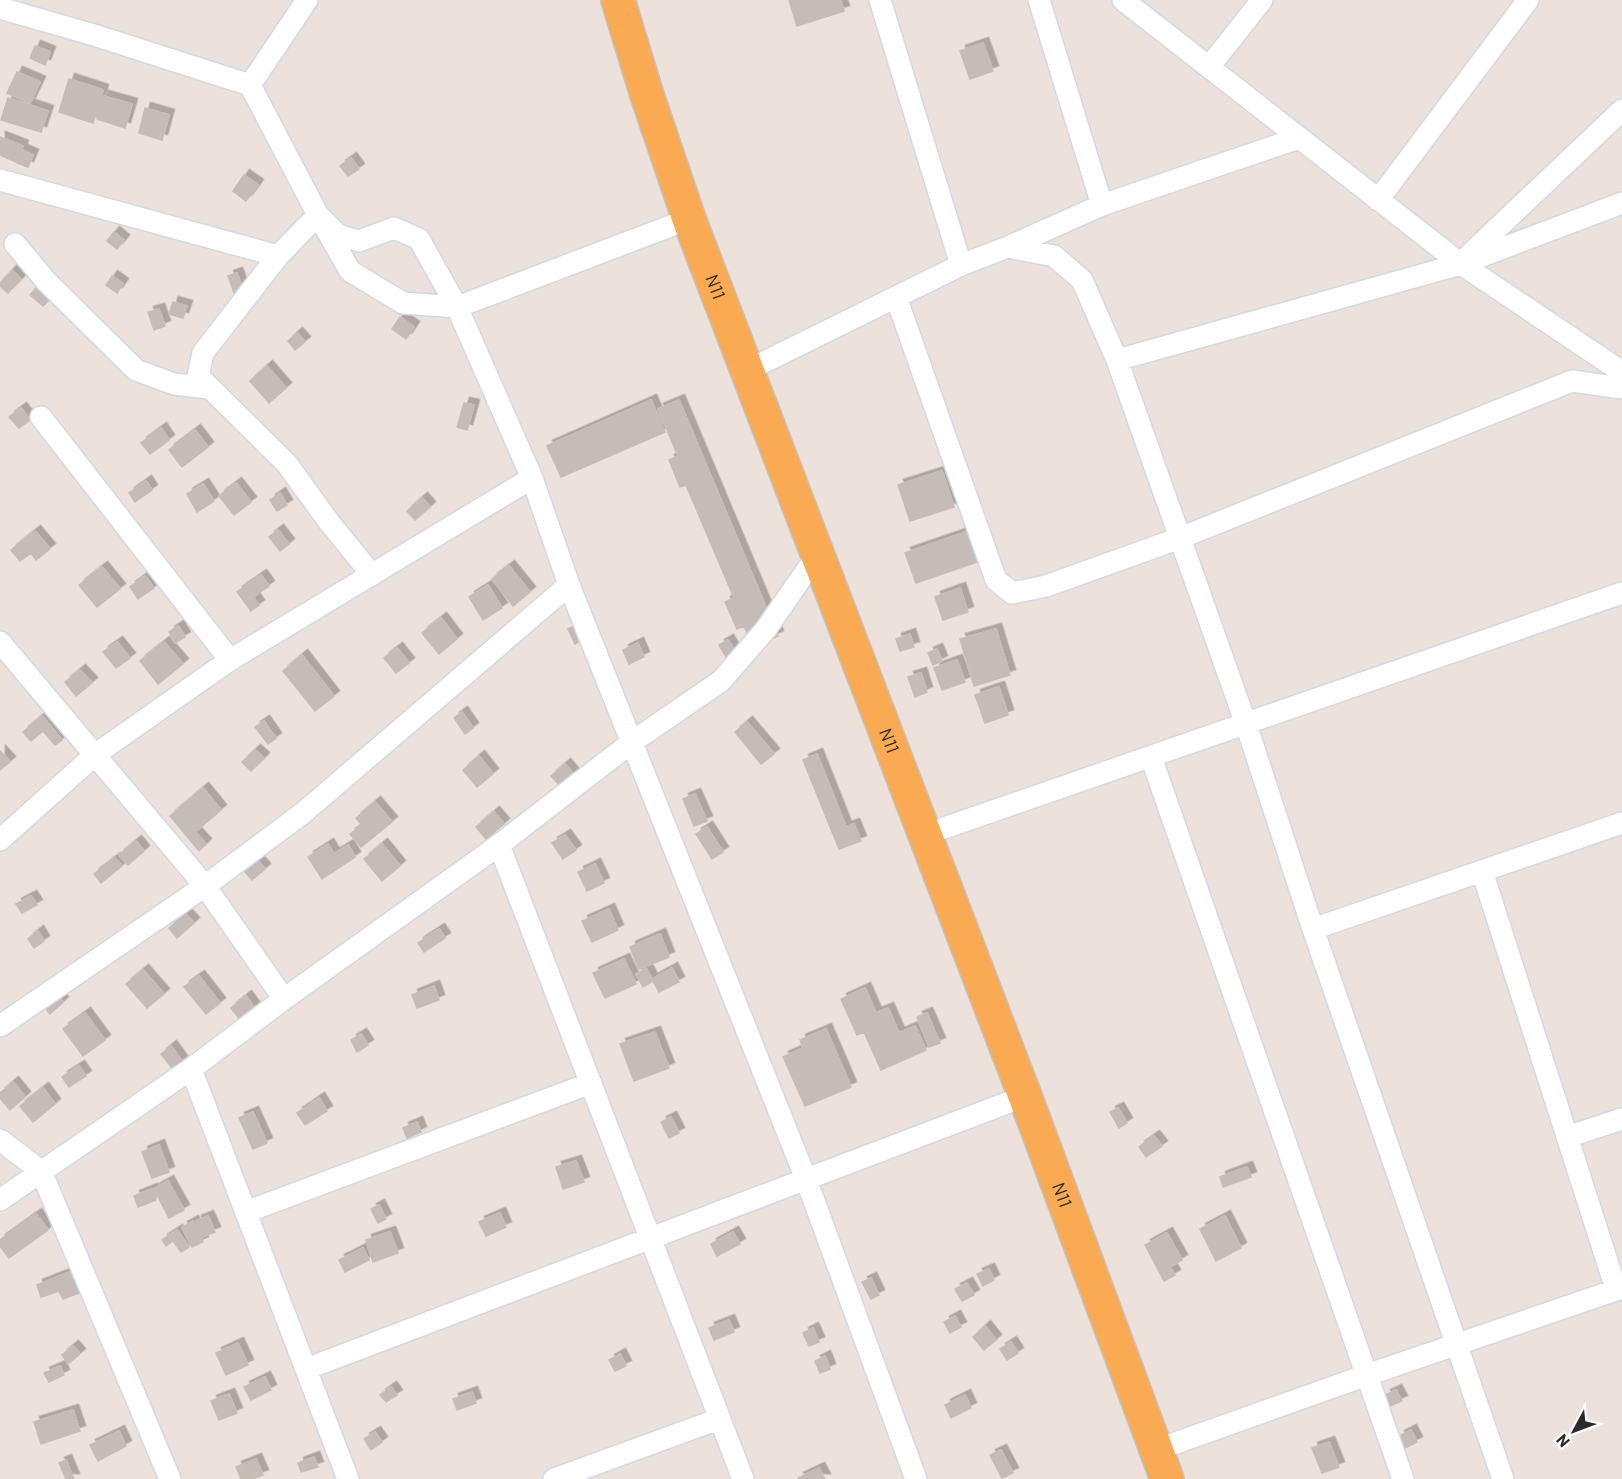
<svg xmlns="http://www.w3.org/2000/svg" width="1622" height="1479" viewBox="0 0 1622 1479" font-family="Barlow,sans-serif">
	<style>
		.building { fill: #c5bbb7; stroke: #c8bcb4; stroke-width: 1.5; filter: url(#shadow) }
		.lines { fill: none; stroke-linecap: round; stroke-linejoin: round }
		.minor-casing { stroke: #d0d9e4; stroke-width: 24 }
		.primary-casing { stroke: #c3c3c3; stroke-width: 36 }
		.minor { stroke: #fff; stroke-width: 21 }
		.primary { stroke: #faaa53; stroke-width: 33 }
		.labels { text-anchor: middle; stroke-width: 5; stroke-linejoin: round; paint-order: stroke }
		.street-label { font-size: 18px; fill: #2a2a2a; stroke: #fff }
	</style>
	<defs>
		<filter id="shadow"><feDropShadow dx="5.5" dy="-5.5" stdDeviation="0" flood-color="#0004"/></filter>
	</defs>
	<rect width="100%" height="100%" fill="#ede1db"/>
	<path class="building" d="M 789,0 L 840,0 L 844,11 L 797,26 Z
		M 983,43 L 993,71 L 970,79 L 960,51 Z
		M 35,46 L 50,52 L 45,65 L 30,58 Z
		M 17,72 L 40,82 L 30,103 L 7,93 Z
		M 69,79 L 103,90 L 93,123 L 59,112 Z
		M 103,96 L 132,104 L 125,128 L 97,119 Z
		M 8,98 L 48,111 L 41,132 L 1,120 Z
		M 145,108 L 169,115 L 162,140 L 139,133 Z
		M 0,137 L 23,146 L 16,162 L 0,155 Z
		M 22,150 L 33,155 L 28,167 L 17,163 Z
		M 351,158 L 359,169 L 348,176 L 340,166 Z
		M 244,175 L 258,185 L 246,201 L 233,191 Z
		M 114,232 L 124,240 L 117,249 L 107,241 Z
		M 12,270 L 21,279 L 8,293 L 0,286 L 0,283 Z
		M 237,273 L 246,298 L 237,301 L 228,276 Z
		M 112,276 L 123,284 L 117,293 L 106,285 Z
		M 37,287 L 50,299 L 43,306 L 30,295 Z
		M 173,302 L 187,306 L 183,318 L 169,314 Z
		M 159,309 L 165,326 L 154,330 L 148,312 Z
		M 400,317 L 414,327 L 406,339 L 392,329 Z
		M 297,333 L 305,342 L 295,350 L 288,341 Z
		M 267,366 L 286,388 L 269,403 L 250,381 Z
		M 651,400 L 665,432 L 561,477 L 547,446 Z
		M 679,400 L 778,636 L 753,647 L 744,626 L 737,629 L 725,602 L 734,598 L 686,485 L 680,487 L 669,460 L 678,456 L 658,409 Z
		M 464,403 L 474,405 L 467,430 L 457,427 Z
		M 21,408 L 30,420 L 19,428 L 9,417 Z
		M 161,428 L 169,440 L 150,454 L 141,443 Z
		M 195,430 L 208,447 L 182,467 L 169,450 Z
		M 942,471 L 954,507 L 910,521 L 898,485 Z
		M 146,481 L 152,490 L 135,502 L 129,493 Z
		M 236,483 L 251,502 L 234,515 L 219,496 Z
		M 203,484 L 214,501 L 197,512 L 187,494 Z
		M 280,493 L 287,505 L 277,511 L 270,500 Z
		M 422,498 L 430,507 L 415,520 L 407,511 Z
		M 278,530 L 289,544 L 280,551 L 269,537 Z
		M 35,531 L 50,549 L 36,560 L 31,553 L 20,561 L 11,550 Z
		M 966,532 L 977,562 L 916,583 L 905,553 Z
		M 509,566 L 530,592 L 513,606 L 492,579 Z
		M 102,567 L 120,589 L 97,607 L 79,585 Z
		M 261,575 L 269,586 L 253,597 L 259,605 L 251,611 L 237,592 Z
		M 145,576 L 154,588 L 138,599 L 130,587 Z
		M 488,585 L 502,608 L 483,620 L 469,597 Z
		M 960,588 L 968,612 L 943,620 L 935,597 Z
		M 441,618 L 457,639 L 439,654 L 422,633 Z
		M 577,625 L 584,639 L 575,644 L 568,629 Z
		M 178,626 L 185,637 L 175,643 L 169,632 Z
		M 996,629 L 1010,675 L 974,686 L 960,639 Z
		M 910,634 L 914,647 L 900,651 L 896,639 Z
		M 728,640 L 735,652 L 726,657 L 719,645 Z
		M 117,642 L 130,658 L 116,668 L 103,652 Z
		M 164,642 L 183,664 L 158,684 L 140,661 Z
		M 638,643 L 644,657 L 629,664 L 623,650 Z
		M 397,648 L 409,663 L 396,673 L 384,658 Z
		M 937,649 L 942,661 L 933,665 L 928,653 Z
		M 302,655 L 334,696 L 315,711 L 283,671 Z
		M 957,660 L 965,682 L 942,690 L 934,668 Z
		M 80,670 L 92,683 L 76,696 L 65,682 Z
		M 921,673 L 927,692 L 915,697 L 908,677 Z
		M 999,687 L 1008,715 L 985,723 L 975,695 Z
		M 462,712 L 473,728 L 465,734 L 454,718 Z
		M 42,716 L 62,740 L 55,745 L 43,731 L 31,741 L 23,732 Z
		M 264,721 L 276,738 L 268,744 L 255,727 Z
		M 747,722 L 774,754 L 761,764 L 735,732 Z
		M 255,750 L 264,758 L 251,771 L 242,762 Z
		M 0,751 L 10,762 L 0,770 Z
		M 817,754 L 846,827 L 854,824 L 861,841 L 839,849 L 803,760 Z
		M 479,756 L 493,774 L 477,787 L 463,770 Z
		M 565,764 L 579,780 L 566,792 L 551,776 Z
		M 203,788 L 221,810 L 195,832 L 206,844 L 199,851 L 170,816 Z
		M 695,794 L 707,821 L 694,826 L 683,799 Z
		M 375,802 L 392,822 L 361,847 L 350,834 L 362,825 L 356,818 Z
		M 494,812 L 504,824 L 486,839 L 476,827 Z
		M 707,827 L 723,852 L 712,859 L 696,834 Z
		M 565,835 L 576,850 L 563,859 L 552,843 Z
		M 136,841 L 144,851 L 128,865 L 119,855 Z
		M 328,844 L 334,854 L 348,845 L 355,857 L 322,879 L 308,857 Z
		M 382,844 L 400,866 L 382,881 L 364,859 Z
		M 115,858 L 122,866 L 101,883 L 94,874 Z
		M 258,861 L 265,869 L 252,880 L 245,872 Z
		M 595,864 L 604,883 L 587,891 L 578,872 Z
		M 31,896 L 37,905 L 22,913 L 16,904 Z
		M 609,909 L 618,930 L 592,942 L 582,921 Z
		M 186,914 L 194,923 L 177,938 L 169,928 Z
		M 439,929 L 445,938 L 424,952 L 418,943 Z
		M 38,931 L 44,941 L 34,948 L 28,939 Z
		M 660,934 L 669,957 L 639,969 L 630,947 Z
		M 624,959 L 636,984 L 605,998 L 593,973 Z
		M 646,968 L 653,981 L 643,987 L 636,974 Z
		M 672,968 L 679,982 L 659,992 L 652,979 Z
		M 143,970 L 164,994 L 147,1008 L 126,984 Z
		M 199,976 L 220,1003 L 206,1014 L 184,987 Z
		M 434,986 L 439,1000 L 417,1008 L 412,995 Z
		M 865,988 L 876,1013 L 888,1008 L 899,1033 L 915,1026 L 926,1050 L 881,1070 L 864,1032 L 857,1035 L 841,999 Z
		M 55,993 L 63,1002 L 50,1014 L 43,1005 Z
		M 246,996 L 256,1010 L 242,1022 L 231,1008 Z
		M 85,1013 L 105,1040 L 83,1056 L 63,1029 Z
		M 927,1013 L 940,1043 L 929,1047 L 917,1017 Z
		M 826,1029 L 851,1087 L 805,1106 L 783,1057 L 803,1048 L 800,1040 Z
		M 655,1032 L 669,1068 L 634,1081 L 620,1044 Z
		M 361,1034 L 368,1045 L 357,1052 L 351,1040 Z
		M 171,1046 L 182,1061 L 172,1068 L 161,1054 Z
		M 79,1066 L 86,1076 L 69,1087 L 62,1077 Z
		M 13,1082 L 25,1097 L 10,1110 L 0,1098 L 0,1093 Z
		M 43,1088 L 55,1104 L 33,1122 L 20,1106 Z
		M 319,1098 L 327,1111 L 305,1125 L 297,1113 Z
		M 1118,1108 L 1127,1123 L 1119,1128 L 1110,1112 Z
		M 253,1112 L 267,1143 L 253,1149 L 239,1118 Z
		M 671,1117 L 679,1133 L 669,1138 L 661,1122 Z
		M 417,1122 L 421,1132 L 407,1138 L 403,1128 Z
		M 1154,1136 L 1162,1146 L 1146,1157 L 1139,1147 Z
		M 159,1145 L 169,1172 L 152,1178 L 142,1152 Z
		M 576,1161 L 584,1182 L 563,1189 L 556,1167 Z
		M 1247,1167 L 1251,1177 L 1223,1187 L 1220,1177 Z
		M 168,1181 L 184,1210 L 169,1218 L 154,1189 Z
		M 152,1189 L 156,1200 L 138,1207 L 134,1196 Z
		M 379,1205 L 386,1219 L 378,1223 L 371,1209 Z
		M 500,1213 L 506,1227 L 486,1236 L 479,1222 Z
		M 36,1214 L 48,1230 L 9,1258 L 0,1246 L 0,1240 Z
		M 208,1216 L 215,1232 L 202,1237 L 196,1221 Z
		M 1225,1216 L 1241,1248 L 1216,1261 L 1200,1229 Z
		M 193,1221 L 203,1242 L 192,1247 L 182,1227 Z
		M 177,1230 L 189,1247 L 181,1252 L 173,1241 L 166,1246 L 162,1240 Z
		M 390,1232 L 398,1253 L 373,1262 L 366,1240 Z
		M 733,1232 L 740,1244 L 717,1256 L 711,1244 Z
		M 1167,1233 L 1182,1260 L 1170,1267 L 1175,1275 L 1164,1281 L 1145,1245 Z
		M 363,1248 L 369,1260 L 345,1272 L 339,1260 Z
		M 989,1269 L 994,1280 L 983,1286 L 977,1274 Z
		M 70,1272 L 79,1293 L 63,1299 L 59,1291 L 41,1297 L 37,1285 Z
		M 871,1278 L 879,1295 L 871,1299 L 862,1282 Z
		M 967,1283 L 974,1295 L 962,1301 L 955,1289 Z
		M 955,1316 L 961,1327 L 950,1333 L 944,1322 Z
		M 729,1320 L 734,1332 L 714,1340 L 709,1328 Z
		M 985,1326 L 996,1340 L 984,1350 L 973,1337 Z
		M 813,1328 L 819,1342 L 809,1346 L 803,1333 Z
		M 1011,1342 L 1018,1353 L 1007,1360 L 1000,1349 Z
		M 238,1343 L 248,1365 L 226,1375 L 216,1353 Z
		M 73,1346 L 80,1354 L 68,1364 L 62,1355 Z
		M 620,1354 L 626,1366 L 615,1371 L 609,1360 Z
		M 825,1356 L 830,1369 L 820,1373 L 815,1361 Z
		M 60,1366 L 64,1375 L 49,1382 L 44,1373 Z
		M 265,1377 L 271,1390 L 251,1400 L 244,1387 Z
		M 391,1387 L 397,1395 L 386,1402 L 380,1395 Z
		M 1396,1390 L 1402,1401 L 1390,1406 L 1385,1395 Z
		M 472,1392 L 476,1403 L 457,1410 L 453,1399 Z
		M 229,1394 L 237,1413 L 219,1420 L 211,1401 Z
		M 965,1395 L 971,1408 L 951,1418 L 945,1405 Z
		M 73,1410 L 80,1431 L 41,1444 L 34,1422 Z
		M 1411,1430 L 1417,1442 L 1405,1448 L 1399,1436 Z
		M 119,1431 L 126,1446 L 98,1461 L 90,1445 Z
		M 375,1432 L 382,1442 L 371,1450 L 364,1439 Z
		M 1329,1442 L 1339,1467 L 1322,1473 L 1312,1448 Z
		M 1001,1450 L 1013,1473 L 1002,1478 L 990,1455 Z
		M 314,1457 L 318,1467 L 301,1472 L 298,1463 Z
		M 256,1459 L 263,1475 L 253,1479 L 241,1479 L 236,1467 Z
		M 66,1460 L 74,1479 L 66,1479 L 59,1463 Z
		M 819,1468 L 825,1479 L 799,1479 L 798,1478 Z"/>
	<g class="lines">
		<defs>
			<path id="minor" d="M 307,0 L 250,85 L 318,215 L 338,235 L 359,241 L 394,228 L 419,239 L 457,307 L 532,478 L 569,585 L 806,1179 L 916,1479
				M 880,0 L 961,265
				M 1039,0 L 1102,205
				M 1123,0 L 1461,264 L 1622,372
				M 0,8 L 94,35 L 250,85
				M 1209,67 L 1262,0
				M 0,180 L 278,256
				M 1378,200 L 1528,0
				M 15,244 L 47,282 L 136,370 L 174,384 L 209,388
				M 1008,247 L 1102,205 L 1299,138
				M 1468,256 L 1622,110
				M 896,297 L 996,580 L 1012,593 L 1046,586 L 1180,538 L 1572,381 L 1622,388
				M 1117,360 L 1461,264 L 1622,203
				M 748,370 L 961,265 L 1008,247 L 1054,256 L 1082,280 L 1117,360 L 1246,724 L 1313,929 L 1503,1479
				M 41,417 L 230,660
				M 372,575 L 329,522 L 287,464 L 198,376 L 203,353 L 278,256 L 318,215 L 350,271 L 403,303 L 457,307 L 689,219
				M 0,642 L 205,886 L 284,999
				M 1151,757 L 1403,1479
				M 924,835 L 1622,593
				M 0,840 L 96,754 L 230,660 L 532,478
				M 499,845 L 743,1479
				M 1482,871 L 1616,1289
				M 1313,929 L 1622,823
				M 0,1026 L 205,886 L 303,813 L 569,585
				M 191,1069 L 348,1479
				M 1567,1137 L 1622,1119
				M 0,1140 L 41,1171 L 170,1479
				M 0,1200 L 191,1069 L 284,999 L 499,845 L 632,742 L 721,681 L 766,629 L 818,554
				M 246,1212 L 591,1083
				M 306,1369 L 1025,1096
				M 1156,1450 L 1367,1375 L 1622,1288
				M 554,1479 L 719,1419"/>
			<g id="primary">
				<path id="s1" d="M 618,0 L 646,92 L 689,219 L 1025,1096 L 1167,1479"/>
			</g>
		</defs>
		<use href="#minor" class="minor-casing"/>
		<use href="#primary" class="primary-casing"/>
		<use href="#minor" class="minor"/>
		<use href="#primary" class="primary"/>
	</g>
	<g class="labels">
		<g class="street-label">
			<text dy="6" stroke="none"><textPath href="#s1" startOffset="303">N11</textPath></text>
			<text dy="6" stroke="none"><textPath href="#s1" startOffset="789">N11</textPath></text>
			<text dy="6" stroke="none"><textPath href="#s1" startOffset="1275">N11</textPath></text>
		</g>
	</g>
	<g transform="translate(1574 1431) rotate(229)" stroke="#ffffff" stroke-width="4.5" paint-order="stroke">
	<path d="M0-4.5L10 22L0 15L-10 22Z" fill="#2a2a2a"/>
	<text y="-9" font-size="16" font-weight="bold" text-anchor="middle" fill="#2a2a2a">N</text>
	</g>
</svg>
